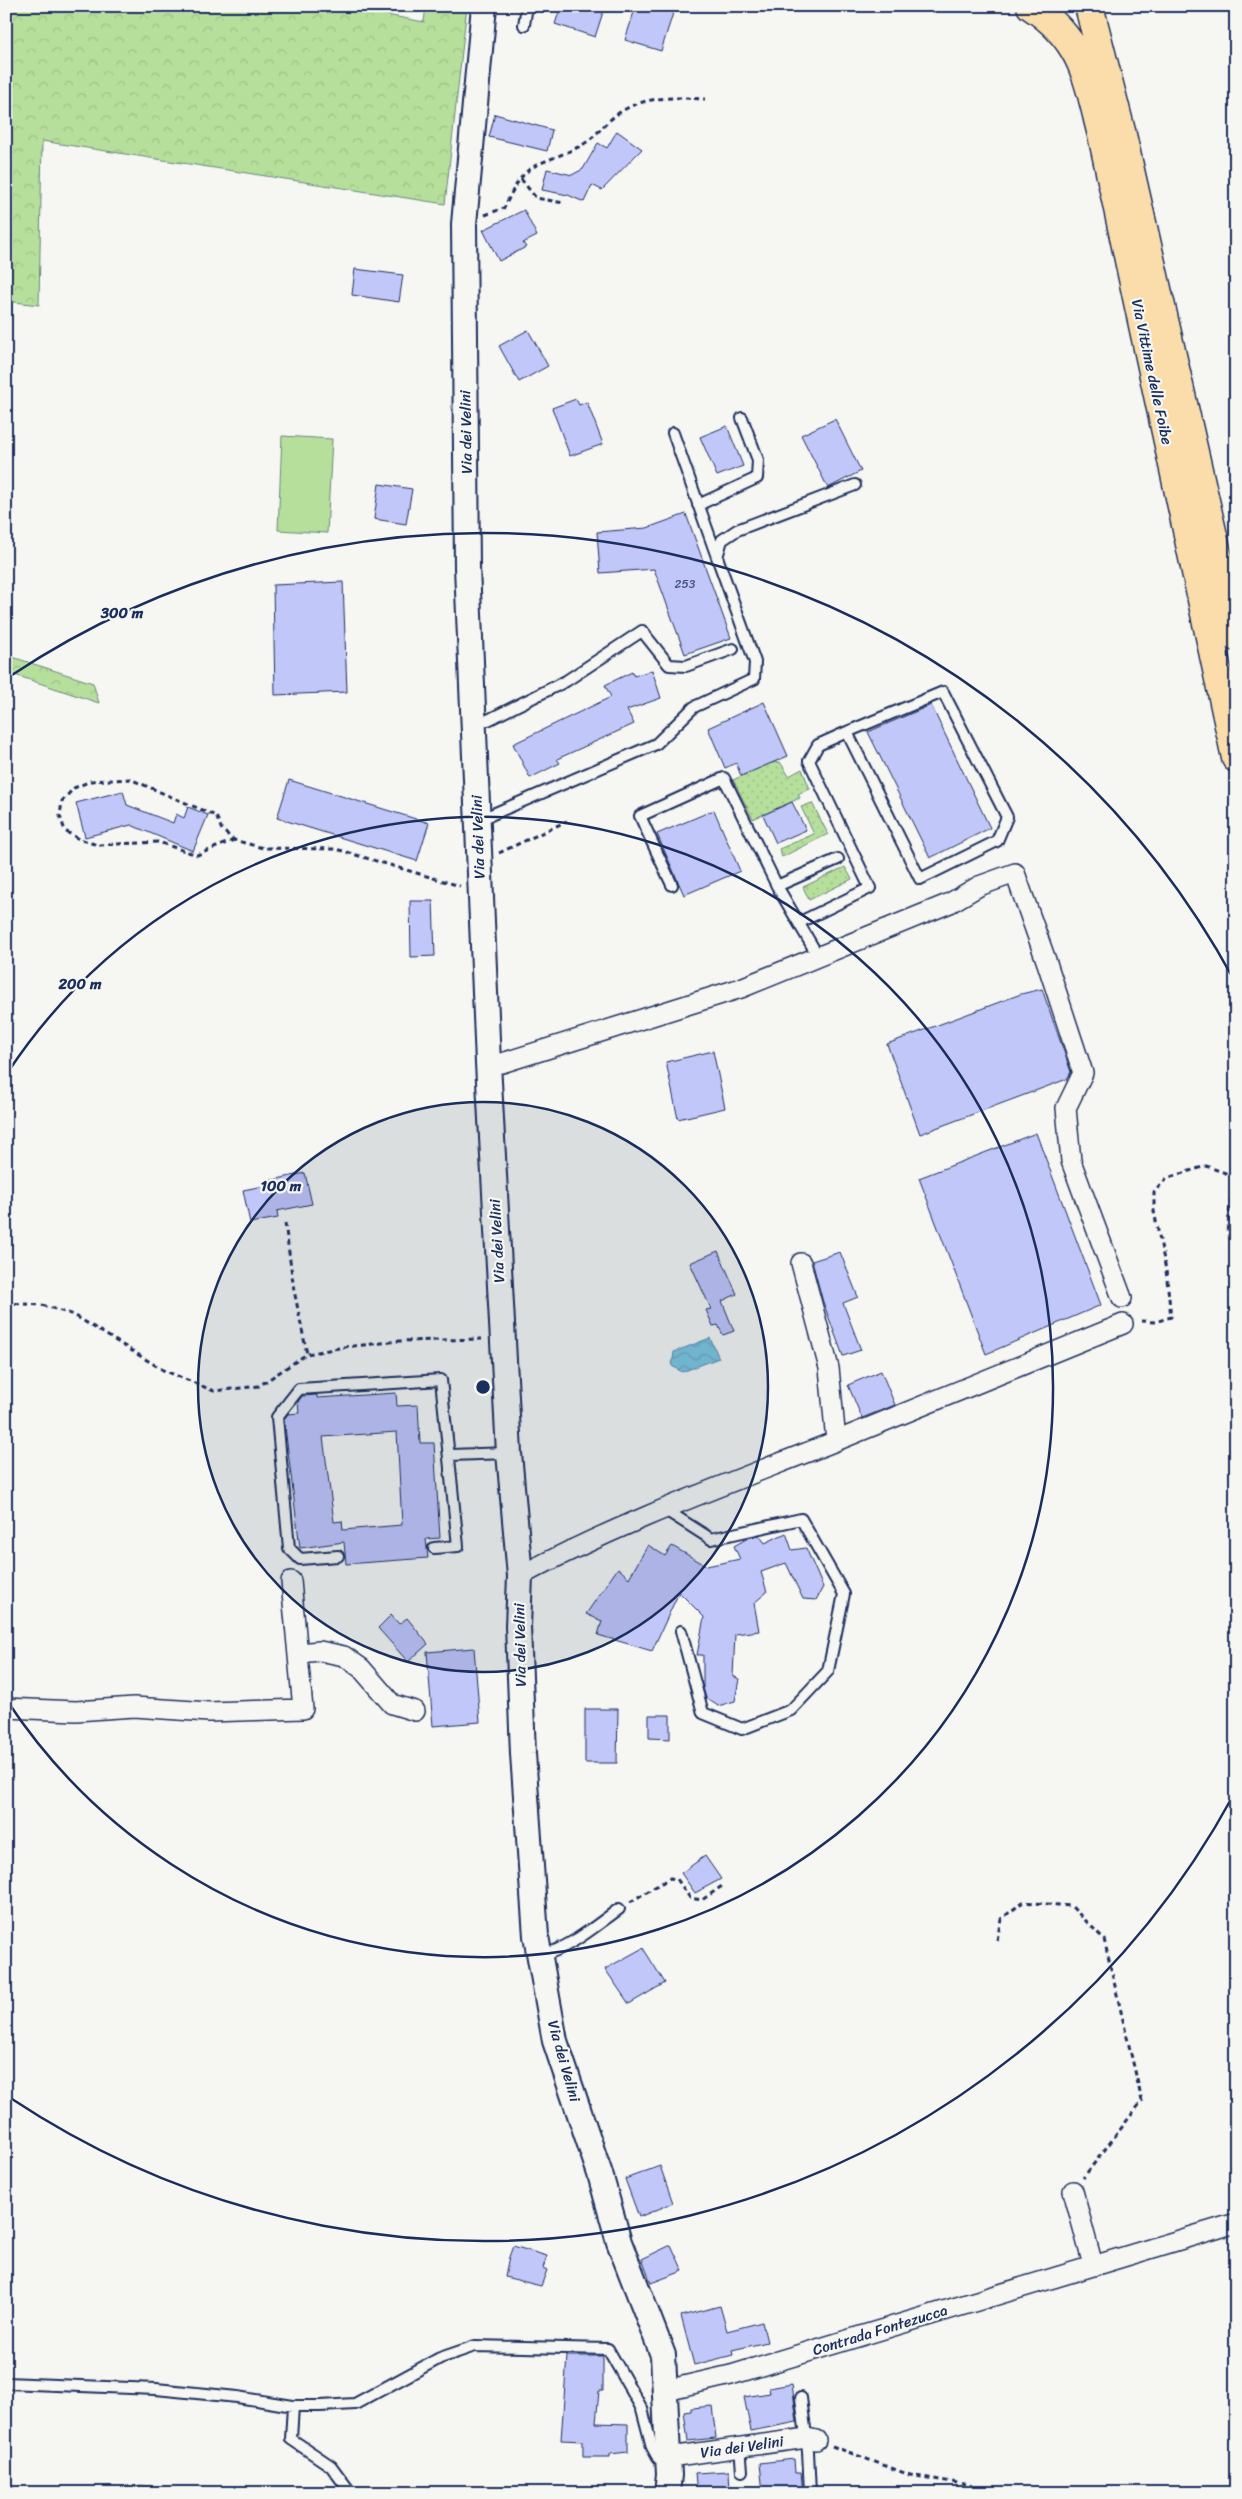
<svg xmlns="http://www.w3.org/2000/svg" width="1242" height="2499" viewBox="0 0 1242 2499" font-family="Sriracha,sans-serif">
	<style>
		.grass { fill: url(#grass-dots); stroke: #68877c }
		.forest { fill: url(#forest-crowns); stroke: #68877c }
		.pitch { fill: #b6df9b; stroke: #68877c }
		.water { fill: url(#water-waves); stroke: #568aab }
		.building { fill: #c2c7f9; stroke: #1b2f5e; fill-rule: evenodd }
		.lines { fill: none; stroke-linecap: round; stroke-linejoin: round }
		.service-casing { stroke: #1b2f5e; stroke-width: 14 }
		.minor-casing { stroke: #1b2f5e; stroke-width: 22 }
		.tertiary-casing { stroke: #1b2f5e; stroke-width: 28 }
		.primary-casing { stroke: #1b2f5e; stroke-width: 31 }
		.path { stroke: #1b2f5e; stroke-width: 3; stroke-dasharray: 5 4; stroke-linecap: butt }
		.service { stroke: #f6f6f2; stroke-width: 10 }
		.minor { stroke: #f6f6f2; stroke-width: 19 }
		.tertiary { stroke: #f6f6f2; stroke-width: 24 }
		.primary { stroke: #faddab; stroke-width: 28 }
		.ring { fill: none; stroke: #1b2f5e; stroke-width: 2.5 }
		.labels { text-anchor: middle; stroke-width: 4.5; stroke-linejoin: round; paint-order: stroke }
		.number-label { font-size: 12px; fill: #455585 }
		.street-label { font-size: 15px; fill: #1b2f5e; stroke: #f6f6f2 }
		.centre { fill: #1b2f5e; stroke: #f6f6f2; stroke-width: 2.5 }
		.ring-label { font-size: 15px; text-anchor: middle; font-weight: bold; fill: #1b2f5e; stroke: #f6f6f2; stroke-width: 4.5; stroke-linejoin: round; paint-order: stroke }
	</style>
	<defs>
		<pattern id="grass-dots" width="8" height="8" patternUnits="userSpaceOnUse" patternTransform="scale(1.25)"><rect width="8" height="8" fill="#b6df9b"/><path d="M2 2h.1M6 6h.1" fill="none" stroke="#9cc088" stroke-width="1.8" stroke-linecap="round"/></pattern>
		<pattern id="forest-crowns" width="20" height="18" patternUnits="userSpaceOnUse" patternTransform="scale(1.25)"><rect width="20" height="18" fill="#b6df9b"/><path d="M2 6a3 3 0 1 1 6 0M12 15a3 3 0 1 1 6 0" fill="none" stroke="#9cc088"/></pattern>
		<pattern id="water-waves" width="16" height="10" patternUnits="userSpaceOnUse" patternTransform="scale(1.25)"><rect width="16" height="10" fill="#7ec6de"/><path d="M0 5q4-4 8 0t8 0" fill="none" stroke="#6caac1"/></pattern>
	</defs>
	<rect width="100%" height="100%" fill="#f6f6f2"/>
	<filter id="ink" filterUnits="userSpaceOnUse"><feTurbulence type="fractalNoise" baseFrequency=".02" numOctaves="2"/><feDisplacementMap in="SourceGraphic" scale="10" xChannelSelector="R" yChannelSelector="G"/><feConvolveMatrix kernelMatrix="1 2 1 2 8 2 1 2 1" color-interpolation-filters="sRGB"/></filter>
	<g filter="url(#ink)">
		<path class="grass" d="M 780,762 L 789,776 L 802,769 L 810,789 L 798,794 L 800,798 L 753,819 L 733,780 L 771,763 Z
			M 812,803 L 828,834 L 782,857 L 779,849 L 814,834 L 801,807 Z
			M 845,867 L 852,879 L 809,900 L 803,887 Z"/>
		<path class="forest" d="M 6,6 L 339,6 L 424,22 L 426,6 L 467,6 L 445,204 L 42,141 L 39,305 L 6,301 Z
			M 6,655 L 93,683 L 99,703 L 6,672 Z"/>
		<path class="pitch" d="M 282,436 L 332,439 L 327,533 L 278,530 Z
			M 141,2485 L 174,2489 L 184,2493 L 104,2493 Z"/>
		<path class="water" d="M 710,1338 L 719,1358 L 682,1372 L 672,1366 L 674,1352 Z"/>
		<path class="building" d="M 561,6 L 605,6 L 595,37 L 555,24 Z
			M 636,6 L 660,6 L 674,10 L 661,51 L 625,40 Z
			M 495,114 L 552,130 L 547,151 L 489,137 Z
			M 617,131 L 642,149 L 602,190 L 592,185 L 584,202 L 568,195 L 542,190 L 547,169 L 572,175 L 583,169 L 598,143 L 607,148 Z
			M 524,210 L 537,236 L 523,243 L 526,247 L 499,261 L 483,230 Z
			M 355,269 L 403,275 L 399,302 L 352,295 Z
			M 528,330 L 548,366 L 519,382 L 499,346 Z
			M 576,399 L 579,405 L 587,402 L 603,444 L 570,456 L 552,408 Z
			M 835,419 L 861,471 L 828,488 L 801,435 Z
			M 727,426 L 743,466 L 717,476 L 700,437 Z
			M 379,484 L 412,489 L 406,524 L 374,519 Z
			M 686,514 L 731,638 L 685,654 L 654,569 L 600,573 L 597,532 L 647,528 Z
			M 343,582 L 347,692 L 275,695 L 273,585 Z
			M 652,670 L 661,698 L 627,710 L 634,724 L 557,759 L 560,763 L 530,778 L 513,744 L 611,697 L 605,685 L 632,672 L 634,676 Z
			M 764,702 L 788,756 L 741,776 L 736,763 L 725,768 L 708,728 Z
			M 931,705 L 990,828 L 930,858 L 868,732 Z
			M 289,780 L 429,823 L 417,861 L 277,818 Z
			M 123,791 L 127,805 L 173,823 L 176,814 L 184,818 L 188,807 L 208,815 L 193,851 L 131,825 L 85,837 L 76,803 Z
			M 792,802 L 806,830 L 776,843 L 763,815 Z
			M 714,810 L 740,871 L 684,895 L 657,834 Z
			M 410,901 L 433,901 L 435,956 L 411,957 Z
			M 1042,989 L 1071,1072 L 1067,1079 L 920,1134 L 887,1044 L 1021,994 Z
			M 713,1051 L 725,1108 L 678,1119 L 666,1062 Z
			M 1036,1133 L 1101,1305 L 986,1354 L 919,1178 Z
			M 305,1173 L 312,1204 L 277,1211 L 278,1218 L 250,1223 L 243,1190 L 269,1185 L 268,1181 Z
			M 718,1251 L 737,1294 L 722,1301 L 734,1331 L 723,1335 L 718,1325 L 713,1326 L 706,1310 L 711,1309 L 690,1263 Z
			M 840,1252 L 858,1297 L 843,1303 L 861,1350 L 843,1356 L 823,1302 L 812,1261 Z
			M 881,1371 L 895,1405 L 862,1418 L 848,1385 Z
			M 396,1393 L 397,1406 L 418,1405 L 420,1443 L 434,1443 L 440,1538 L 426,1539 L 428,1558 L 346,1564 L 344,1542 L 300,1548 L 284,1419 L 288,1414 L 299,1413 L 298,1402 L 302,1396 L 317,1395 L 317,1398 ZM 397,1432 L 402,1525 L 343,1530 L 342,1521 L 334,1522 L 323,1437 Z
			M 786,1533 L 792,1550 L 806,1548 L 823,1587 L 816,1600 L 803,1599 L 786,1563 L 761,1572 L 767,1592 L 754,1603 L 759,1631 L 735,1634 L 733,1676 L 739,1679 L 735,1701 L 718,1706 L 706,1698 L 703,1688 L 703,1655 L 697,1655 L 704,1617 L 679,1592 L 652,1651 L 598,1635 L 602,1621 L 586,1614 L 618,1568 L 629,1578 L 648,1545 L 665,1556 L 672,1546 L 707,1566 L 740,1559 L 734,1546 L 748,1538 L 759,1535 L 765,1543 Z
			M 391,1615 L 399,1624 L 407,1618 L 428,1644 L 408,1662 L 378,1628 Z
			M 474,1648 L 480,1722 L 433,1726 L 427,1652 Z
			M 585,1709 L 618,1709 L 617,1763 L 585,1763 Z
			M 649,1715 L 670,1715 L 670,1739 L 649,1738 Z
			M 705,1856 L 721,1879 L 695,1893 L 681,1873 Z
			M 643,1948 L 665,1983 L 629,2004 L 605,1969 Z
			M 660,2166 L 673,2203 L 639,2217 L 625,2179 Z
			M 671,2245 L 683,2271 L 651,2283 L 642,2259 Z
			M 513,2246 L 547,2256 L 543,2268 L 547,2270 L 541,2286 L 505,2277 L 509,2257 Z
			M 720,2306 L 727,2331 L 762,2322 L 767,2342 L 732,2350 L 733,2355 L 694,2365 L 681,2316 Z
			M 567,2356 L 603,2356 L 603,2391 L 599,2391 L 596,2423 L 628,2424 L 628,2452 L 610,2454 L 610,2457 L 583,2457 L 583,2441 L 561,2440 Z
			M 792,2384 L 797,2422 L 751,2431 L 744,2397 L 770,2393 L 769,2388 Z
			M 712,2406 L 716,2438 L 688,2441 L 684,2412 L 691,2411 L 691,2408 Z
			M 794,2459 L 795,2473 L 801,2473 L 803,2493 L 763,2493 L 760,2463 Z
			M 729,2471 L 730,2493 L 697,2493 L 695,2473 Z"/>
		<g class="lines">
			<defs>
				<path id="service" d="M 524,25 L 527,6
					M 673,433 L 717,557
					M 698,505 L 757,478 L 758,460 L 742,418
					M 473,721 L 488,720 L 566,681 L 642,631 L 669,665 L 686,666 L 733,649
					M 479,820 L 656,744 L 694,707 L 754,679 L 755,662 L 717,557 L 722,540 L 737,530 L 855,485
					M 672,885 L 640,816 L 724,778 L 777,886 L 818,956
					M 777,886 L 838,859
					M 800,922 L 870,888 L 809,761 L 818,745 L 847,732 L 920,879 L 997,841 L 1007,817 L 943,692 L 847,732
					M 450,1455 L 509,1453
					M 664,1509 L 711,1539 L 801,1519 L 844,1594 L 828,1671 L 791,1710 L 742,1729 L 703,1713 L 681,1631
					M 338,1556 L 300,1559 L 289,1548 L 277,1417 L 299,1389 L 441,1380 L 458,1546 L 434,1548
					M 540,1956 C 570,1948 594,1927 619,1909
					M 6,2383 L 156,2389 L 237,2397 L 293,2406 L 320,2406 L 355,2404 L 440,2358 L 475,2346 L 608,2349 L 642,2409 L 652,2447 L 658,2458 L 665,2457
					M 801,2398 L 808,2451 L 810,2493
					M 293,2406 L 291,2439 L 331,2466 L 351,2493
					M 740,2447 L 742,2471"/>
				<path id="minor" d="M 488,1063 L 502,1063 L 741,988 L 950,903 L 979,886 L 1015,873 L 1047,963 L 1083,1073 L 1066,1108 L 1071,1161 L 1122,1298
					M 836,1441 L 1123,1324
					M 520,1576 C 621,1522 730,1483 836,1441 L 829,1368 L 801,1263
					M 298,1653 L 320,1651 L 344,1656 L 361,1668 L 392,1704 L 415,1711
					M 6,1708 L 76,1711 L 134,1707 L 209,1712 L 303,1709 L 291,1581
					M 1073,2191 L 1093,2265
					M 666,2390 L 731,2375 L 1236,2223
					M 669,2457 L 807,2438 L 816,2440"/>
				<path id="tertiary" d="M 484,6 L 464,224 L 467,567 L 488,1063 L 509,1453 L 520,1576 L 518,1626 L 523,1754 L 536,1936 L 555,2041 L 600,2174 L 619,2242 L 663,2355 L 669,2475 L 667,2493"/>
				<path id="primary" d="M 1031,6 C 1085,41 1088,82 1103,139 L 1236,758
					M 1089,6 L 1122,135 L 1236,637"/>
			</defs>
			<use href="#service" class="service-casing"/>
			<use href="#minor" class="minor-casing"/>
			<use href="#tertiary" class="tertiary-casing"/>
			<use href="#primary" class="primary-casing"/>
			<path class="path" d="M 521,179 L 536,198 L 564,203
				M 485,215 L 504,208 C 511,194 519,175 533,167 C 548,159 566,154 582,145 C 594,138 600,129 610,120 C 638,95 670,97 705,99
				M 234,840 L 197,855 L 158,842 L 97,845 L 77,838 L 65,831 L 60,816 L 62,801 L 74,788 L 91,781 L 130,779 L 216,816 L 222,830 L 234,840 L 263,848 L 336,849 L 460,886
				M 499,853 L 567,821
				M 1234,1176 L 1236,1170
				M 285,1223 L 294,1290 L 307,1354
				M 6,1303 L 42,1305 L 74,1315 L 163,1370 L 214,1391 L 259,1386 L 307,1354 L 344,1347 L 400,1341 L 482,1339
				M 1141,1321 L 1155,1322 L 1171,1317 L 1166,1270 L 1154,1211 L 1154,1192 L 1167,1178 L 1206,1166 L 1234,1176 L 1227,1232 L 1236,1248
				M 630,1902 L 670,1878 L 677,1879 L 690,1898 L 702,1900 L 725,1884
				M 997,1940 L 1001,1919 L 1023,1902 L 1071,1906 L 1104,1939 L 1142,2101 L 1083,2178
				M 832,2446 L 910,2475 L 970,2485 L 978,2493"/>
			<use href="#service" class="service"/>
			<use href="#minor" class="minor"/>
			<use href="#tertiary" class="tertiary"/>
			<use href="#primary" class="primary"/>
		</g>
	</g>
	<circle cx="483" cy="1387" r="285" fill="#1b2f5e" fill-opacity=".12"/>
	<g class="ring">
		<circle cx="483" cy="1387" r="285"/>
		<path d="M8 1072A570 570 0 1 1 8 1702"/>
		<path d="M1234 1794A854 854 0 0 1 12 2099M12 675A854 854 0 0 1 1234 980"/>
	</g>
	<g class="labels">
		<g class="number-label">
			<text x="685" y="588">253</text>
		</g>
		<g class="street-label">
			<text transform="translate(1152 372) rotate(78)" y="5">Via Vittime delle Foibe</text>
			<text transform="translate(466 432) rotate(-91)" y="5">Via dei Velini</text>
			<text transform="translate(478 837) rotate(-92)" y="5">Via dei Velini</text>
			<text transform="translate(497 1241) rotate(-93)" y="5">Via dei Velini</text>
			<text transform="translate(520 1645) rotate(-91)" y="5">Via dei Velini</text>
			<text transform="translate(564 2061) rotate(74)" y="5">Via dei Velini</text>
			<text transform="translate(880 2330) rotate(-17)" y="5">Contrada Fontezucca</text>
			<text transform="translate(742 2447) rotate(-8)" y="5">Via dei Velini</text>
		</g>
	</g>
	<circle cx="483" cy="1387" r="8" class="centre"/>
	<g class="ring-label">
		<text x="122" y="618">300 m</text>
		<text x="80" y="989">200 m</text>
		<text x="281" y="1191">100 m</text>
	</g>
	<rect width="1242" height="2499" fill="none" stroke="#f6f6f2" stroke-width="25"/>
	<rect x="12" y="12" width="1217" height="2474" fill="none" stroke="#1b2f5e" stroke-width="2" filter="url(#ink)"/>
</svg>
